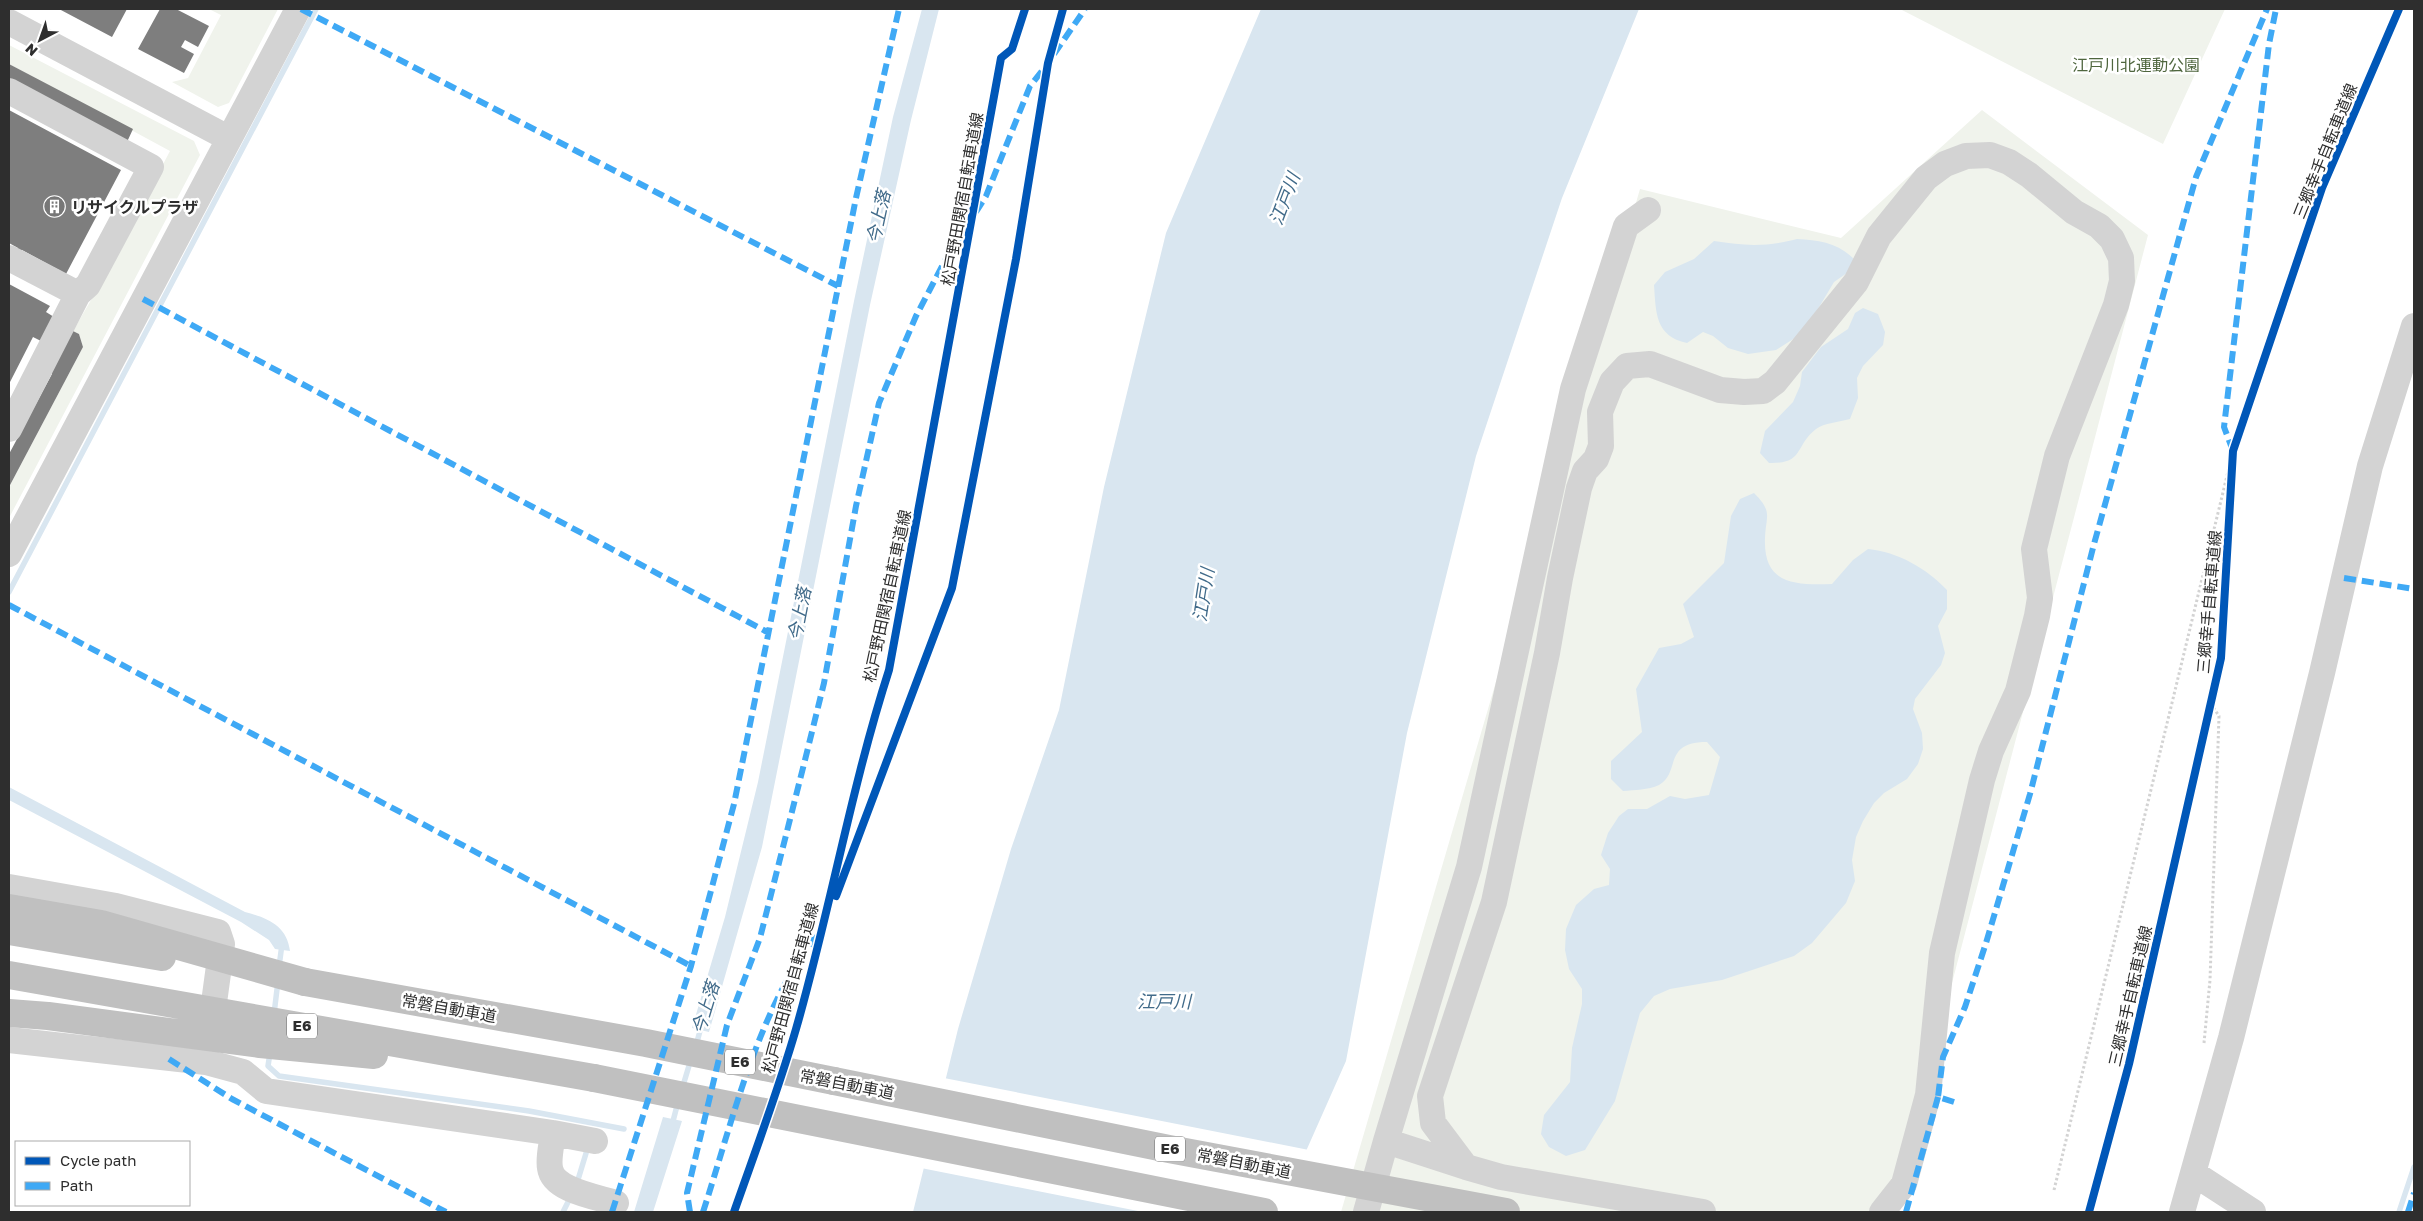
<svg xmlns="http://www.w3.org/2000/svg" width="2423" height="1221" viewBox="0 0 2423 1221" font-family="'Golos Text','Noto Sans JP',sans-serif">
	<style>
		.green { fill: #f0f3ec }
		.water { fill: #d9e6f0 }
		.pier { fill: #fff }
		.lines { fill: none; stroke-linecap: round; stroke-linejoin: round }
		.stream { stroke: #d9e6f0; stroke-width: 5.5 }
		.building { fill: #7e7e7e }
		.path { stroke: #d3d3d3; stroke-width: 3; stroke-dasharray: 2.5 2.5; stroke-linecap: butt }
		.minor { stroke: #d3d3d3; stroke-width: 26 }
		.highway { stroke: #c0c0c0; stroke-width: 28 }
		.highway-bridge { stroke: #c0c0c0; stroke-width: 28 }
		.quiet { stroke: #3fa9f5; stroke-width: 6; stroke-dasharray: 12 6; stroke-linecap: butt }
		.cycleway-casing { stroke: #fff; stroke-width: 11 }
		.cycleway { stroke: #0057b8; stroke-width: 8 }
		.labels { text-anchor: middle; stroke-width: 5; stroke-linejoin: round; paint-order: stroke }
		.shield { fill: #fff; stroke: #6d6d6d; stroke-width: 1 }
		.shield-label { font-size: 15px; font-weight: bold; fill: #2e2e2e }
		.park-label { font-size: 16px; fill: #4f663e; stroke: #fff }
		.street-label { font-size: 16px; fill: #2e2e2e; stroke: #fff }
		.poi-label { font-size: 16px; font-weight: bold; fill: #2e2e2e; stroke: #fff; text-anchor: start }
		.water-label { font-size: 18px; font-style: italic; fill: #416b8a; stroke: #fff }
	</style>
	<rect width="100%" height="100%" fill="#fff"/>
	<path class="green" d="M 209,9 L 278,9 L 229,103 L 218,107 L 172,82 L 188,78 L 221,15 Z
		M 1900,9 L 2225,9 L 2163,144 Z
		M 9,45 L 194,141 L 200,155 L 9,518 L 9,487 L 83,347 L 79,334 L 73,331 L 98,288 L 170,151 L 9,64 Z
		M 1982,110 L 2148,235 L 1892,1212 L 1341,1212 L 1640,189 L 1841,238 Z"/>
	<path class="water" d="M 922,9 L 939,9 L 911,120 L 870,305 L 762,847 L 709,1032 L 692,1028 L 725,917 L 758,782 L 854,301 L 893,117 Z
		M 1261,9 L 1639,9 L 1562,198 L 1476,456 L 1407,733 L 1346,1061 L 1279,1212 L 913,1212 L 958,1029 L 1011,849 L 1059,710 L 1104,487 L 1166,233 Z
		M 1797,239 C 1819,240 1838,243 1854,259 L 1847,273 L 1834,282 L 1812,319 L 1798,336 L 1776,350 L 1748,354 L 1728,348 L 1713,336 L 1703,332 L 1687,343 C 1655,336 1656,313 1654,285 L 1665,272 L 1694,259 L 1714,241 C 1745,246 1766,247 1797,239 Z
		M 1863,308 L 1878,314 L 1885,332 L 1883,345 L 1863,366 L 1857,378 L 1858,398 L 1850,419 C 1839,422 1824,423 1816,429 C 1794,446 1805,464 1769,463 L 1760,453 L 1765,431 L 1793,402 L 1800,386 L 1802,372 L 1821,347 L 1848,329 L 1855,313 Z
		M 1754,493 C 1773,512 1766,515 1765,538 C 1763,585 1795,585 1832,584 L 1853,560 L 1868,549 C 1898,552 1926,568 1947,590 L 1947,609 L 1938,626 L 1945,653 L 1941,665 L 1915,699 L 1913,709 L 1922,733 L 1923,749 L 1918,764 L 1907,779 L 1884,793 L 1874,803 L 1863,821 L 1856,837 L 1852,860 L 1855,881 L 1846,903 L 1812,943 L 1794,956 L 1722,980 L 1670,989 L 1654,996 L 1640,1013 L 1615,1101 L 1585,1150 L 1566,1156 L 1549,1147 L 1541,1134 L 1544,1115 L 1570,1082 L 1572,1048 L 1582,1004 L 1582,989 L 1569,969 L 1565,950 L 1566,929 L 1576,905 L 1594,889 L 1609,885 L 1610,869 L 1601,855 L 1608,833 L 1619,816 L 1628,809 L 1647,809 L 1670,796 L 1685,799 L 1709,795 L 1720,757 L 1707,742 C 1662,742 1681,773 1659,785 C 1648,790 1635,790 1623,791 L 1611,779 L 1611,761 L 1642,732 L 1636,689 L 1659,648 L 1681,644 L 1694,637 L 1683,604 L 1724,563 L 1731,516 L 1740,499 Z
		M 9,787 L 245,912 C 268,918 287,926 290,951 L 275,949 L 269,940 L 241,922 L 9,800 Z
		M 663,1117 L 682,1121 L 653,1212 L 634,1212 Z"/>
	<path class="pier" d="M 944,1078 L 1309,1150 L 1282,1212 L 1143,1212 L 921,1168 Z"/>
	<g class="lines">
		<path class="stream" d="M 9,592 L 316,9
			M 279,967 L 282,944
			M 274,1014 L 278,981
			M 696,1046 L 702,1023
			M 270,1053 L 268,1066 L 279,1076 L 529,1111 L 624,1129
			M 682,1089 L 691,1059
			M 672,1125 L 678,1102
			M 577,1183 L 587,1150
			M 563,1212 L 570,1198
			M 2399,1212 L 2414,1167"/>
	</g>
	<path class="building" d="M 59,9 L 127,9 L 112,37 Z
		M 160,9 L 176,9 L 209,26 L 198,47 L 185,40 L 181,47 L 194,54 L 184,73 L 138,49 Z
		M 9,64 L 133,129 L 127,142 L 9,81 Z
		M 9,110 L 121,170 L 66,274 L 22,250 L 9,274 L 9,266 L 18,248 L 9,243 Z
		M 9,284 L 50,306 L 46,312 L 54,317 L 53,321 L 79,334 L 83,347 L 9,487 L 9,454 L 52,374 L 45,343 L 33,337 L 9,384 Z"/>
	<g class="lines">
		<path class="path" d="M 2204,1043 L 2210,980 L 2219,716 L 2211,704
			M 2054,1190 L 2233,451"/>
		<path class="minor" d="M 9,22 L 228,138
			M 9,91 L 151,167 L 88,285 L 78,294 L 9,429
			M 9,258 L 78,294
			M 9,554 L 298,9
			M 9,887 L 116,906 L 218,932 L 222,944 L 210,1032
			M 9,1040 L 206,1062 L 243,1072 L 266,1091 L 553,1133 C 552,1144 548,1157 550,1168 C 553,1191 598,1197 616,1203
			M 553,1133 L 595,1141
			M 1386,1141 L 1469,867 L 1573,389 L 1626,226 L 1648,210
			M 2193,1173 L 2253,1212
			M 1366,1212 L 1386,1141 L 1466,1167
			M 1703,1212 L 1501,1177 L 1466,1167 L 1433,1123 L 1430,1096 L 1494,902 L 1547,653 L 1560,578 L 1579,488 L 1585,471 L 1596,459 L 1601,446 L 1600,412 L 1612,382 L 1627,366 L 1650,364 L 1720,390 L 1744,392 L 1763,391 L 1775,382 L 1856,282 L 1879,236 L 1926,178 L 1945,164 L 1966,156 L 1990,155 L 2009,162 L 2029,175 L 2074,212 L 2099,226 L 2112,239 L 2121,258 L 2122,281 L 2116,305 L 2057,456 L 2034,549 L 2040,598 L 2037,616 L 2018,691 L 1991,751 L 1982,780 L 1942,953 L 1928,1095 L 1904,1184 L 1882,1212
			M 2182,1212 L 2231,1038 L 2322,673 L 2370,466 L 2414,326"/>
		<path class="highway" d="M 305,982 L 646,1043 L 834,1081
			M 594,1078 L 1264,1212"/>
		<path class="highway-bridge" d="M 9,908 L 101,924 L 305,982
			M 9,931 L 162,957
			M 9,975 L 594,1078
			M 9,1013 L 48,1016 L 260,1044 L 374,1055
			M 834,1081 L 1169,1149 L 1506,1212"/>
		<path class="quiet" d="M 301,9 L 838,286
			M 1054,54 L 1085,9
			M 976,212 L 986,196 L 1030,86 L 1046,66
			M 143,299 L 769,633
			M 2233,451 L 2224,427 L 2269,44 L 2276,9
			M 2344,578 L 2414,589
			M 9,605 L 691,966
			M 169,1059 L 232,1099 L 446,1212
			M 1954,1102 L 1938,1097 L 1943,1057 L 1965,1007 L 1986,943 L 2030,794 L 2094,544 L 2196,177 L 2267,9
			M 612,1212 L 691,966 L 734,804 L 856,198 L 899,9
			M 690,1212 L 687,1193 L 727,1025 L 760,938 L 805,760 L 824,683 L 856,506 L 879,403 L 916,316 L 948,255 L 967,227
			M 703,1212 C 733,1120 758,1008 819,932
			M 1906,1212 L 1938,1097
			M 2408,1212 L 2414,1193"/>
		<defs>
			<path id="cycleway" d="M 836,896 L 952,588 L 1016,259 L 1048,63 L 1063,9
				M 734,1212 C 755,1152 778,1091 796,1029 C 830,911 851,788 889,670 L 1001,58 L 1012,49 L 1025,9
				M 2089,1212 L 2129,1064 L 2221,658 L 2233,451 L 2322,188 L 2399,9"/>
		</defs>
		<use href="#cycleway" class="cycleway-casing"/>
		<use href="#cycleway" class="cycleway"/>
	</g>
	<defs>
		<symbol id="building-disc" viewBox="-11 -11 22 22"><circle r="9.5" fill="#777" stroke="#fff"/><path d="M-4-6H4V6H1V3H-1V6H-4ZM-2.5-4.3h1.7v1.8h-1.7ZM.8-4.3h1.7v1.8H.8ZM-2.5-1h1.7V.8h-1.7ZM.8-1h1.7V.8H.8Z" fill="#fff"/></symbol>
	</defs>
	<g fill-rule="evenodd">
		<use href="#building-disc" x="42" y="194" width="25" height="25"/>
	</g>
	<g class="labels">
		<g class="shield">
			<rect x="287" y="1013.5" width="30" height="25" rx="4"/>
			<rect x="725" y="1049.5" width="30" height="25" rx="4"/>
			<rect x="1155" y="1136.5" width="30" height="25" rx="4"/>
		</g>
		<g class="shield-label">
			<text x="302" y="1031">E6</text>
			<text x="740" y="1067">E6</text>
			<text x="1170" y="1154">E6</text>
		</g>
		<g class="park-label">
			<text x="2136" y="71">江戸川北運動公園</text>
		</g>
		<g class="street-label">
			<text transform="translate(2325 151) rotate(-68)" y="6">三郷幸手自転車道線</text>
			<text transform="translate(962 199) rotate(-80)" y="6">松戸野田関宿自転車道線</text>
			<text transform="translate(887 596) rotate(-78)" y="6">松戸野田関宿自転車道線</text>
			<text transform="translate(2209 602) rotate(-85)" y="6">三郷幸手自転車道線</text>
			<text transform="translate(790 988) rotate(-75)" y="6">松戸野田関宿自転車道線</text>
			<text transform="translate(2130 996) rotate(-77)" y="6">三郷幸手自転車道線</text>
			<text transform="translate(449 1008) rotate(10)" y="6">常磐自動車道</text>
			<text transform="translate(847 1084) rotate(11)" y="6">常磐自動車道</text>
			<text transform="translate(1244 1163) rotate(11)" y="6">常磐自動車道</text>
		</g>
		<g class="poi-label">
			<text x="71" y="213">リサイクルプラザ</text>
		</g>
		<g class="water-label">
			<text transform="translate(1285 199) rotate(-69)" y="6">江戸川</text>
			<text transform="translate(879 217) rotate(-78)" y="6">今上落</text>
			<text transform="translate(1204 595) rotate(-81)" y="6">江戸川</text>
			<text transform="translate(800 614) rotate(-79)" y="6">今上落</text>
			<text x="1164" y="1008">江戸川</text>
			<text transform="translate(706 1008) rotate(-73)" y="6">今上落</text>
		</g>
	</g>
	<rect width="2423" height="1221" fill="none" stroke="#2e2e2e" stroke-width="20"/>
	<rect x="15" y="1141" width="175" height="65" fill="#ffffff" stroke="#ababab"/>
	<rect x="25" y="1157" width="25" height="8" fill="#0057b8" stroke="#ababab"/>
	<text x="60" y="1166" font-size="15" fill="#2e2e2e">Cycle path</text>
	<rect x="25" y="1182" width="25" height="8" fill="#3fa9f5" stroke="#ababab"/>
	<text x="60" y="1191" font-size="15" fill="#2e2e2e">Path</text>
	<g transform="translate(40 40) rotate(221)" stroke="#ffffff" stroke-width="4" paint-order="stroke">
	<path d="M0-4L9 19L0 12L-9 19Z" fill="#2e2e2e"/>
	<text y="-8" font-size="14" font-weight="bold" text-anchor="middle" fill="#2e2e2e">N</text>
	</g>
</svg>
